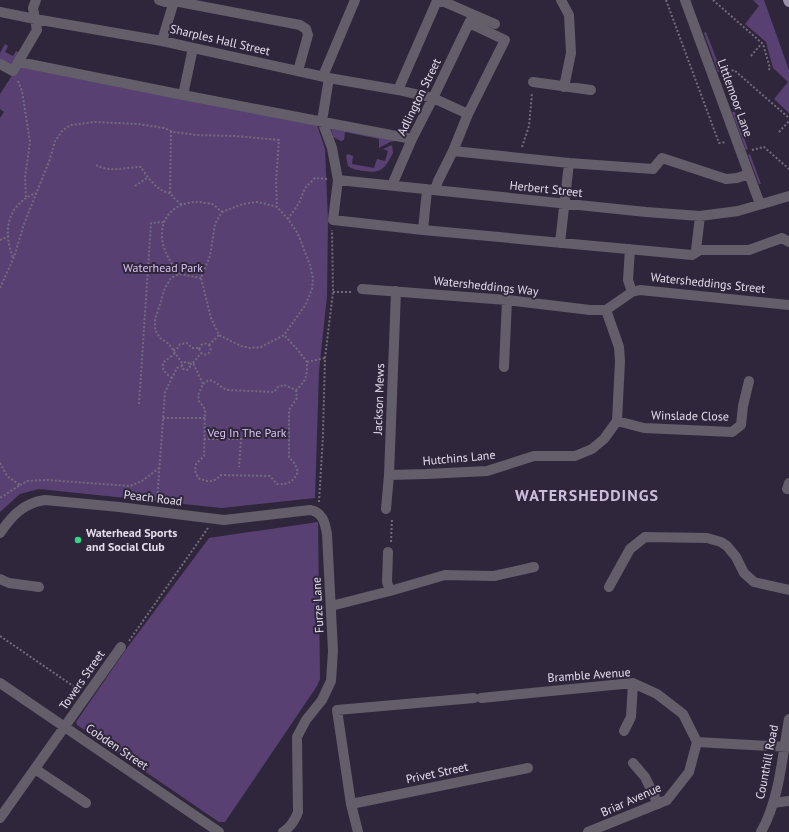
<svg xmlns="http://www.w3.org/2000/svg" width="789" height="832" viewBox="0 0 789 832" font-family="'PT Sans',sans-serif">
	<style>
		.green { fill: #584172 }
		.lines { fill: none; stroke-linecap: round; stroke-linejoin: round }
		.path { stroke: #736a7e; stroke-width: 2; stroke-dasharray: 2 2; stroke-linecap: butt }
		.minor { stroke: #635e69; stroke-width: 10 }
		.major { stroke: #9a90a7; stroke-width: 10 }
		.poi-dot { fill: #30d883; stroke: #30263c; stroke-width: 1.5 }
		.labels { text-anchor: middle; stroke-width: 4; stroke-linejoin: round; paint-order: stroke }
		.street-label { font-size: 12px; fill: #e2dceb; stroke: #30263c }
		.park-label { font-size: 12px; fill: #d8c5f1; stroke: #30263c }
		.poi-label { font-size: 12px; font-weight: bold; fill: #e2dceb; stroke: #30263c; text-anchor: start }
		.district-label { font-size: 16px; font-weight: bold; letter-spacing: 1px; fill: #cbbedb; stroke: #30263c }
	</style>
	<rect width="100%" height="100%" fill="#30263c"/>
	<path class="green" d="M 753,0 L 764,0 L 789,70 L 789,113 L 774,99 L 788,82 L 773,68 L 766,42 L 745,24 L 759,6 Z
		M 706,32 L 721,71 L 718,72 L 704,33 Z
		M 5,44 L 8,46 L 5,52 L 13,56 L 16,51 L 20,53 L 11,67 L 0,60 L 0,53 Z
		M 19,65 L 317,125 L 325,149 L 328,221 L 327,296 L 319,371 L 315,498 L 222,508 L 39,489 L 20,494 L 0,512 L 0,118 L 4,112 L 0,109 L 0,94 Z
		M 732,112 L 735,112 L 748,149 L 746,150 Z
		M 331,128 L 401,140 L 390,142 L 379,148 L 379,139 L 345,132 L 344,140 L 341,141 L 333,137 Z
		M 392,145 L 393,153 C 385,168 382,174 364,171 C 358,170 353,170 348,166 L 346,156 L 348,154 L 353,156 L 352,164 L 374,168 L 377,159 L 385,161 L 388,151 L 383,149 Z
		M 750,154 L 761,184 L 759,184 L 748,155 Z
		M 318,522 L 320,679 L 317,686 L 225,822 L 219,822 L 77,725 L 76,722 L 127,648 L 209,538 Z"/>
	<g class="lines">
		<path class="path" d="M 666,0 L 719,143 L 726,142
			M 713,0 L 763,44 L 770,68 L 768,71
			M 751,56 L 762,43
			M 724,73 L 734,70 L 789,118
			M 18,81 L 22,91 L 30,142 L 25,177 L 26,197
			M 779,132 L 789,121
			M 522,147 L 529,126 L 532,93
			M 752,150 L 764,147 L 789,169
			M 96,165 C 110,173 126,167 141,167 C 147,177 158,192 170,193 L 174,198 L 182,205
			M 135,186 L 147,178
			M 170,193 L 171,130
			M 288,219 L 277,207 L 258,202 L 243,204 L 222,212 L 215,224 L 210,256 L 201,278 L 211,318 L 219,335 L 241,346 L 250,348 L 261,347 L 284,335 L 306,304 L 312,289 L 313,278 L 310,265 L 298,234 L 288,219 L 299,203 L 305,188 L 315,178 L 328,179
			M 0,240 L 9,236
			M 13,257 C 2,230 8,204 36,193
			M 179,274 C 170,262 161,248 162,232 C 163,212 181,201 200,202 C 204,203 209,203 212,204 C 216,206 219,210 222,212
			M 0,288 L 14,257 L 24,224 L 50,159 L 55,141 L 63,130 L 71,125 L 95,122 L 138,124 L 164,128 L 174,132 L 196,135 L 235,136 L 279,140 L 276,181 L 277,207
			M 333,292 L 352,292
			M199.5 349a5.5 5.5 0 1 1 11 0a5.5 5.5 0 1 1-11 0Z
			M 209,345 L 219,335
			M182 366a4 4 0 1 1 8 0a4 4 0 1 1-8 0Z
			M 307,362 L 325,358
			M 182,363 L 169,344 L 160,338 L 155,330 L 155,320 L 165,288 L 171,278 L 179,274 L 201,278
			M 193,363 L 201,353
			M 190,364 L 193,363 L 203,384 L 198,395 L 199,401 L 205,409 L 204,456 L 196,464 L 195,471 L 198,478 C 207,482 214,483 221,475 L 270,476 L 277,484 C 288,485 293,482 298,472 L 295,464 L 289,457 L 289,410 L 297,398 L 296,390
			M 172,378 C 166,374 159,368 165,361 C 167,359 171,357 174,354 L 174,350 L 177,349 L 180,344 L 187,343 L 192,348 L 199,348
			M 203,384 L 209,380 C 218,382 220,388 228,390 L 274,392 L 278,387 L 284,385 L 296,390 C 307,380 307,376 307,362 L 297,349 L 284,335
			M 139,404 L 151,223 L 164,222
			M 163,418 L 205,418
			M 204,439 L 241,439 L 239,467
			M 0,463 L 7,476 L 20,485 L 0,498
			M 20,485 L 27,481 L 47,480 L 130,486 L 142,481 L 159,468
			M 157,501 L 165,392 L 177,368 L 182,366
			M 319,502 L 323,435 L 325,358 L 333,292 L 332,230
			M 391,542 L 392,518
			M 0,636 L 79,690
			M 129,641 L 208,528"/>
		<path class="minor" d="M 159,0 L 165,2 L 174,1 L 300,25 L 306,29 L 308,35 L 298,71
			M 561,0 L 569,15 L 571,53 L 564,87
			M 685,0 L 760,204
			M 0,12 L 35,19 L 162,41 L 329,78 L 398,90 L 433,98 L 468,114
			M 162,41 L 174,1
			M 193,48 L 183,95 L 412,139
			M 19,62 L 183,95
			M 0,64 L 13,71 L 37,30 L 33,8 L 36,0
			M 323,76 L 355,0
			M 329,78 L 322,121 L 332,148 L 338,180
			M 533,82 L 591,90
			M 398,90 L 436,3 L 442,1 L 495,24
			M 453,151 L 468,114 L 505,40 L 469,23
			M 392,185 L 412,139 L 433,98 L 470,21
			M 435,190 L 438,181 L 453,151 L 569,163 L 653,169 L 662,158 L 726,179 L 737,178 L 749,174
			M 789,196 L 738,211 L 700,216 L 646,212 L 338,180 L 333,220 L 423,230 L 692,255 L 700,250 L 749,250 L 782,238 L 789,242
			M 423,230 L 427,190
			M 560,243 L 569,163
			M 630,249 L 628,280 L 632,292
			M 697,252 L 696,250 L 700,216
			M 362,289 L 507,300 L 590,310 L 606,310
			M 606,310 L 632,292 L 640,290 L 789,305
			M 504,367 L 507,300
			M 617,421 L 644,428 L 732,432 L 741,425 L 743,406 L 749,381
			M 389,475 L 426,474 L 487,471 L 534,456 L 575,456 L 592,449 L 604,439 L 617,421 L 620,361 L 619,347 L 606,310
			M 789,483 L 787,489 L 789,489
			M 386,509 L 389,475 L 396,291
			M 0,533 C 12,516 23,503 45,500 L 119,507 L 224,520 L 310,510 C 323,512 325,523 327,534 L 333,651 L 331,681 L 322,700 L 306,720 L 297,737 L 298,812 C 295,820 291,827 283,832
			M 388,552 L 387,582 L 390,591
			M 0,579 L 9,583 L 39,587
			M 609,587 L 630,549 L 645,537 L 707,538 L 721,542 L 727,546 L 736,557 L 744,573 L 754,582 L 789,590
			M 331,606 L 390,591 L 445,575 L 494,576 L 534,567
			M 0,683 L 219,832
			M 481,698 L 633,683 L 657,694 L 683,714 L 697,742
			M 624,731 L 631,717 L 633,683
			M 697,742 L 789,747
			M 633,763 L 645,777 L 658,804
			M 35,769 L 86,803
			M 773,803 L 789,801
			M 351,804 L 528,768
			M 0,818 L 121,647
			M 358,832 L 351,804 L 337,710 L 474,698
			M 588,832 L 667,800 L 689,772 L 697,742
			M 761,832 C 780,798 782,757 789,719"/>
		<path class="major" d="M 788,0 L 789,2"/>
	</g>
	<circle class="poi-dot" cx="78" cy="540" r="4"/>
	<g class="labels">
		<g class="street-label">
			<text transform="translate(220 40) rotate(13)" y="4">Sharples Hall Street</text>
			<text transform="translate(419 97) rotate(-64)" y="4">Adlington Street</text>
			<text transform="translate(735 98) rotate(70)" y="4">Littlemoor Lane</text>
			<text transform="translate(546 189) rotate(6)" y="4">Herbert Street</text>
			<text transform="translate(708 283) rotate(6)" y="4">Watersheddings Street</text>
			<text transform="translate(486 286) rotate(6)" y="4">Watersheddings Way</text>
			<text transform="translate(379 399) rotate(-88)" y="4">Jackson Mews</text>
			<text transform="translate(690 416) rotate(1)" y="4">Winslade Close</text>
			<text transform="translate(459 458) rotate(-5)" y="4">Hutchins Lane</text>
			<text transform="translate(153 498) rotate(7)" y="4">Peach Road</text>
			<text transform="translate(318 605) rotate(-93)" y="4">Furze Lane</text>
			<text transform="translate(589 675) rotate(-4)" y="4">Bramble Avenue</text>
			<text transform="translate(82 680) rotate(-55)" y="4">Towers Street</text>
			<text transform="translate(117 747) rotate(34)" y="4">Cobden Street</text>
			<text transform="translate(767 762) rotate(-79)" y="4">Counthill Road</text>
			<text transform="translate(437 773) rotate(-12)" y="4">Privet Street</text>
			<text transform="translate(631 800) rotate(-24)" y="4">Briar Avenue</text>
		</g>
		<g class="park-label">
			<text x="163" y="272">Waterhead Park</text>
			<text x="247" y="437">Veg In The Park</text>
		</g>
		<g class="poi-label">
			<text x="86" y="537">Waterhead Sports<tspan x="86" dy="14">and Social Club</tspan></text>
		</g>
		<g class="district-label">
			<text x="587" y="501">WATERSHEDDINGS</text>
		</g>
	</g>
</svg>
